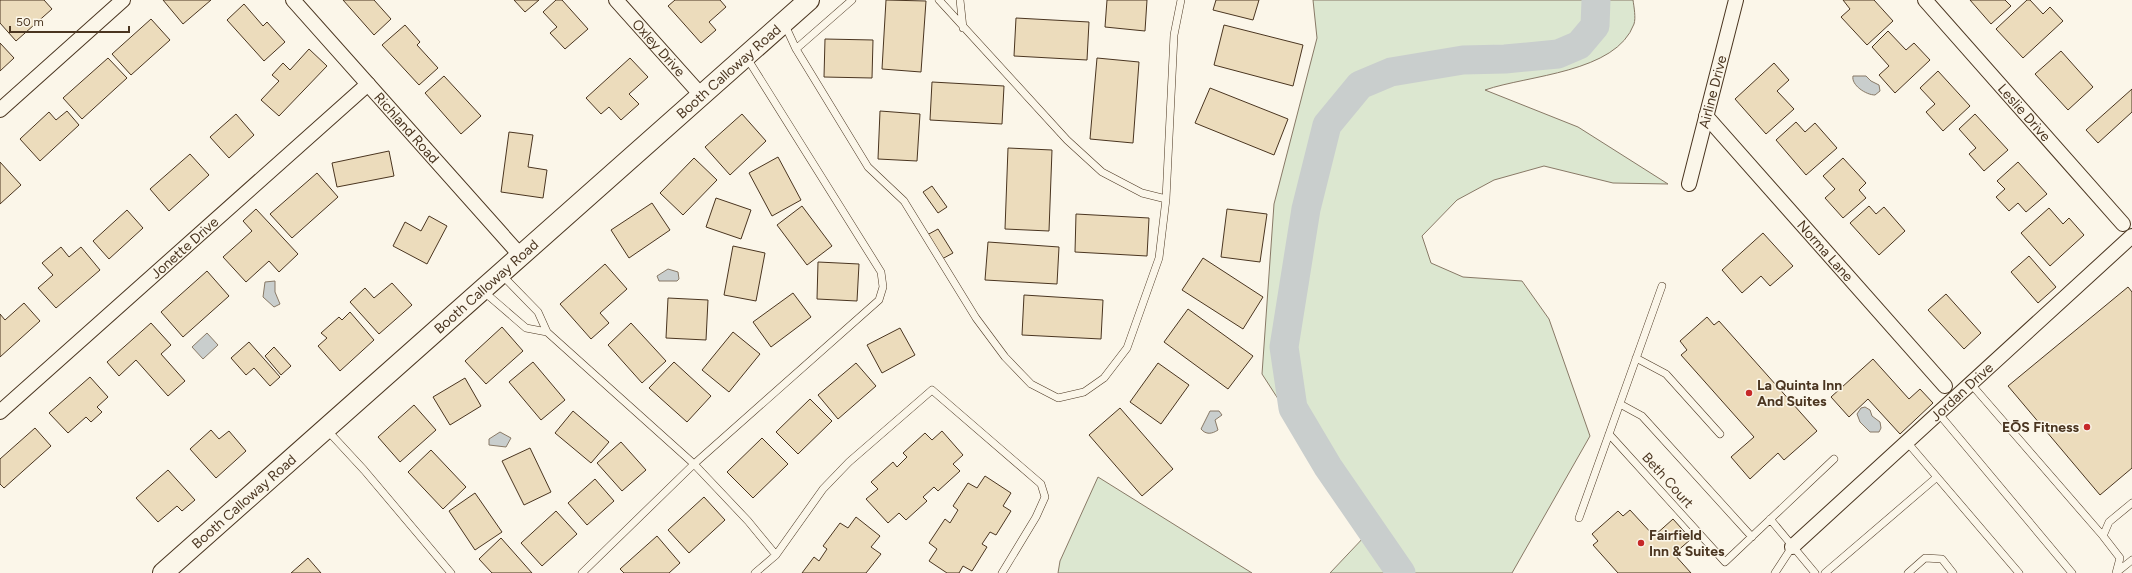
<svg xmlns="http://www.w3.org/2000/svg" width="2132" height="573" viewBox="0 0 2132 573" font-family="Figtree,sans-serif">
	<style>
		.green { fill: #dce7d0; stroke: #887966 }
		.water { fill: #c9cecd; stroke: #887966 }
		.lines { fill: none; stroke-linecap: round; stroke-linejoin: round }
		.river { stroke: #c9cecd; stroke-width: 29 }
		.building { fill: #ecdcbc; stroke: #4a3520 }
		.lane-casing { stroke: #4a3520; stroke-width: 8 }
		.street-casing { stroke: #4a3520; stroke-width: 16 }
		.secondary-casing { stroke: #4a3520; stroke-width: 22 }
		.lane { stroke: #fbf6e9; stroke-width: 7 }
		.street { stroke: #fbf6e9; stroke-width: 14 }
		.secondary { stroke: #fbf6e9; stroke-width: 20 }
		.poi-dot { fill: #c62828; stroke: #fbf6e9; stroke-width: 1.5 }
		.labels { text-anchor: middle; stroke-width: 3; stroke-linejoin: round; paint-order: stroke }
		.street-label { font-size: 14px; fill: #4a3520; stroke: #fbf6e9 }
		.poi-label { font-size: 14px; font-weight: bold; fill: #4a3520; stroke: #fbf6e9; text-anchor: start }
	</style>
	<rect width="100%" height="100%" fill="#fbf6e9"/>
	<path class="green" d="M 1313,0 L 1633,0 C 1634,7 1636,18 1634,24 C 1616,73 1528,75 1485,90 L 1578,127 L 1668,184 L 1613,183 L 1544,166 L 1494,180 L 1457,200 L 1422,236 L 1431,263 L 1463,277 L 1522,281 L 1549,319 L 1590,436 L 1512,573 L 1330,573 L 1366,535 L 1262,374 L 1274,204 L 1317,38 Z
		M 1098,477 L 1252,573 L 1058,573 L 1060,561 Z"/>
	<path class="water" d="M 1853,76 L 1866,76 L 1871,81 L 1879,85 L 1880,91 L 1875,95 C 1866,95 1851,85 1853,76 Z
		M 668,269 L 678,272 L 679,279 L 677,281 L 659,281 L 657,276 Z
		M 275,281 L 275,292 L 280,304 L 274,307 L 263,297 L 265,282 Z
		M 207,333 L 218,345 L 203,359 L 192,347 Z
		M 1865,407 L 1870,410 L 1872,416 L 1880,422 L 1881,428 L 1879,432 L 1870,432 L 1860,422 L 1857,414 L 1861,408 Z
		M 1210,411 L 1219,411 L 1222,415 L 1215,420 L 1218,430 C 1212,434 1206,435 1201,429 Z
		M 500,432 L 511,438 L 506,447 L 489,445 L 489,439 Z"/>
	<g class="lines">
		<path class="river" d="M 1401,573 L 1328,467 L 1293,408 L 1284,347 L 1306,209 L 1327,125 L 1360,85 L 1391,72 L 1463,60 L 1505,59 L 1558,54 L 1579,45 L 1595,26 L 1596,0"/>
	</g>
	<path class="building" d="M 0,0 L 44,0 L 52,9 L 16,41 L 0,23 Z
		M 163,0 L 211,0 L 183,24 Z
		M 343,0 L 374,0 L 391,19 L 374,35 Z
		M 514,0 L 539,0 L 525,12 Z
		M 556,0 L 562,0 L 588,29 L 565,49 L 550,33 L 557,27 L 543,12 Z
		M 675,0 L 720,0 L 726,7 L 709,22 L 716,30 L 701,43 L 668,6 Z
		M 886,0 L 926,1 L 921,72 L 882,69 Z
		M 1107,0 L 1147,0 L 1145,31 L 1105,27 Z
		M 1216,0 L 1259,0 L 1253,20 L 1213,10 Z
		M 1843,0 L 1874,0 L 1893,21 L 1867,45 L 1841,17 L 1850,9 Z
		M 1970,0 L 2005,0 L 2011,6 L 1991,24 Z
		M 2027,0 L 2030,0 L 2043,14 L 2050,7 L 2063,21 L 2023,58 L 1996,29 Z
		M 244,4 L 263,26 L 267,22 L 285,42 L 264,61 L 227,20 Z
		M 1016,18 L 1089,22 L 1087,60 L 1014,56 Z
		M 151,19 L 170,40 L 131,75 L 112,54 Z
		M 405,25 L 420,42 L 417,45 L 438,68 L 419,85 L 382,45 Z
		M 1224,25 L 1303,45 L 1293,86 L 1214,65 Z
		M 1888,31 L 1906,50 L 1914,43 L 1930,60 L 1895,93 L 1879,75 L 1889,66 L 1872,47 Z
		M 825,39 L 873,40 L 872,78 L 824,77 Z
		M 0,43 L 14,58 L 0,71 Z
		M 309,49 L 327,66 L 279,116 L 261,100 L 279,81 L 272,75 L 283,63 L 290,70 Z
		M 2061,51 L 2093,87 L 2068,110 L 2035,74 Z
		M 108,58 L 127,78 L 82,119 L 63,98 Z
		M 630,58 L 648,77 L 629,94 L 639,104 L 621,120 L 609,107 L 601,114 L 586,98 Z
		M 1097,58 L 1139,62 L 1133,143 L 1090,139 Z
		M 1774,63 L 1789,80 L 1777,91 L 1794,109 L 1766,134 L 1735,99 Z
		M 1938,71 L 1970,106 L 1943,131 L 1926,112 L 1935,104 L 1920,88 Z
		M 444,76 L 481,116 L 461,134 L 425,93 Z
		M 932,82 L 1004,86 L 1002,124 L 930,120 Z
		M 1210,88 L 1288,119 L 1274,155 L 1195,123 Z
		M 2132,89 L 2132,112 L 2098,143 L 2086,130 Z
		M 67,111 L 79,125 L 40,161 L 20,139 L 49,112 L 56,120 Z
		M 880,111 L 920,114 L 917,161 L 878,159 Z
		M 236,114 L 254,135 L 229,158 L 210,137 Z
		M 742,114 L 766,141 L 730,175 L 705,147 Z
		M 1975,114 L 2008,150 L 1984,171 L 1969,154 L 1976,148 L 1959,129 Z
		M 1796,122 L 1805,132 L 1815,123 L 1837,148 L 1806,175 L 1776,140 Z
		M 509,132 L 533,135 L 528,167 L 547,170 L 543,198 L 501,192 Z
		M 1008,148 L 1052,150 L 1049,231 L 1005,229 Z
		M 389,151 L 394,176 L 337,187 L 332,163 Z
		M 190,154 L 209,175 L 169,211 L 150,189 Z
		M 778,157 L 801,200 L 772,216 L 749,173 Z
		M 694,158 L 717,180 L 683,215 L 660,193 Z
		M 1843,158 L 1866,183 L 1859,190 L 1866,198 L 1843,218 L 1825,198 L 1835,189 L 1823,176 Z
		M 0,162 L 21,185 L 0,204 Z
		M 2018,162 L 2047,194 L 2026,212 L 2018,203 L 2009,211 L 1996,197 L 2005,189 L 1997,181 Z
		M 317,173 L 338,197 L 292,238 L 270,214 Z
		M 932,186 L 947,207 L 938,213 L 923,192 Z
		M 716,198 L 751,210 L 741,239 L 706,227 Z
		M 652,203 L 670,230 L 629,258 L 611,230 Z
		M 802,206 L 832,246 L 807,265 L 777,225 Z
		M 1869,206 L 1876,214 L 1884,207 L 1905,231 L 1879,255 L 1850,223 Z
		M 2049,208 L 2063,224 L 2069,218 L 2084,235 L 2050,266 L 2021,233 Z
		M 256,209 L 298,254 L 279,272 L 269,261 L 246,282 L 223,257 L 252,231 L 243,221 Z
		M 1227,209 L 1267,214 L 1260,262 L 1221,257 Z
		M 127,210 L 143,228 L 109,259 L 93,241 Z
		M 1076,214 L 1149,218 L 1147,256 L 1075,252 Z
		M 429,216 L 447,226 L 427,264 L 393,246 L 405,222 L 421,231 Z
		M 938,229 L 953,253 L 942,259 L 927,235 Z
		M 1763,233 L 1793,266 L 1770,286 L 1761,276 L 1742,293 L 1722,270 Z
		M 988,242 L 1059,247 L 1057,284 L 985,280 Z
		M 733,246 L 765,253 L 756,301 L 724,295 Z
		M 61,247 L 69,257 L 81,247 L 100,270 L 56,308 L 38,288 L 53,275 L 42,263 Z
		M 2029,256 L 2056,287 L 2038,303 L 2011,272 Z
		M 1203,258 L 1263,297 L 1243,329 L 1182,290 Z
		M 818,262 L 859,264 L 857,301 L 817,299 Z
		M 605,264 L 627,289 L 600,313 L 609,323 L 591,339 L 560,304 Z
		M 207,271 L 229,296 L 183,337 L 161,312 Z
		M 392,283 L 412,305 L 379,334 L 350,302 L 365,288 L 374,298 Z
		M 2128,287 L 2132,292 L 2132,468 L 2100,495 L 2008,386 Z
		M 793,293 L 811,317 L 771,347 L 753,322 Z
		M 1946,294 L 1981,333 L 1964,349 L 1928,310 Z
		M 1024,295 L 1103,300 L 1101,339 L 1022,335 Z
		M 668,298 L 708,300 L 706,340 L 666,338 Z
		M 24,303 L 40,321 L 0,357 L 0,314 L 5,320 Z
		M 1188,309 L 1253,356 L 1228,389 L 1164,342 Z
		M 350,312 L 374,340 L 340,371 L 318,346 L 327,338 L 321,333 L 339,317 L 342,320 Z
		M 1707,317 L 1714,325 L 1719,321 L 1817,431 L 1784,460 L 1778,453 L 1750,479 L 1731,457 L 1754,437 L 1681,355 L 1687,350 L 1680,341 Z
		M 151,323 L 171,345 L 161,354 L 185,381 L 168,396 L 136,360 L 119,376 L 107,362 Z
		M 631,323 L 666,361 L 642,383 L 608,345 Z
		M 502,327 L 523,351 L 486,384 L 465,361 Z
		M 900,328 L 915,355 L 882,373 L 867,345 Z
		M 733,332 L 760,354 L 729,392 L 702,370 Z
		M 249,342 L 280,377 L 270,386 L 254,368 L 246,375 L 231,358 Z
		M 274,347 L 291,366 L 281,375 L 265,356 Z
		M 1873,359 L 1909,399 L 1920,389 L 1933,403 L 1900,434 L 1868,399 L 1849,417 L 1831,397 Z
		M 533,362 L 565,400 L 541,420 L 509,382 Z
		M 674,362 L 711,396 L 687,422 L 649,388 Z
		M 856,363 L 876,386 L 838,419 L 818,395 Z
		M 1158,363 L 1189,385 L 1161,424 L 1130,402 Z
		M 90,377 L 108,397 L 97,407 L 102,412 L 91,422 L 86,417 L 68,433 L 49,413 Z
		M 465,378 L 481,406 L 450,425 L 433,397 Z
		M 810,399 L 832,421 L 798,454 L 776,432 Z
		M 414,405 L 436,430 L 400,462 L 378,437 Z
		M 1120,408 L 1173,469 L 1142,496 L 1089,435 Z
		M 573,411 L 609,442 L 591,463 L 555,433 Z
		M 35,428 L 51,446 L 4,488 L 0,484 L 0,459 Z
		M 211,430 L 219,439 L 229,431 L 246,451 L 216,478 L 190,449 Z
		M 942,431 L 963,455 L 953,464 L 960,471 L 938,491 L 934,487 L 923,497 L 927,501 L 906,520 L 899,513 L 888,523 L 866,499 L 878,489 L 871,482 L 893,462 L 897,467 L 907,457 L 903,453 L 925,433 L 932,440 Z
		M 762,438 L 788,464 L 753,498 L 727,472 Z
		M 621,442 L 646,470 L 622,491 L 597,463 Z
		M 530,448 L 551,492 L 524,505 L 502,461 Z
		M 431,450 L 466,487 L 443,509 L 408,472 Z
		M 168,470 L 195,500 L 182,511 L 177,506 L 158,522 L 136,498 Z
		M 985,476 L 1011,493 L 1003,506 L 1011,511 L 996,535 L 990,532 L 982,544 L 987,547 L 972,571 L 963,566 L 959,573 L 947,573 L 929,561 L 937,549 L 929,543 L 945,519 L 950,523 L 958,510 L 953,506 L 968,483 L 977,488 Z
		M 595,479 L 614,501 L 587,525 L 568,503 Z
		M 475,493 L 502,532 L 475,550 L 449,511 Z
		M 704,497 L 725,520 L 689,553 L 668,530 Z
		M 1630,510 L 1654,536 L 1673,519 L 1691,539 L 1674,554 L 1691,573 L 1618,573 L 1593,545 L 1598,541 L 1592,534 L 1618,511 L 1623,516 Z
		M 556,511 L 577,534 L 542,566 L 521,543 Z
		M 856,517 L 880,536 L 871,547 L 881,554 L 866,573 L 802,573 L 814,557 L 819,561 L 827,549 L 823,546 L 840,523 L 848,528 Z
		M 657,536 L 680,563 L 669,573 L 624,573 L 620,569 Z
		M 501,538 L 532,573 L 492,573 L 479,559 Z
		M 308,558 L 321,573 L 291,573 Z"/>
	<g class="lines">
		<defs>
			<path id="lane" d="M 939,0 L 1067,140 L 1102,172 L 1142,193 L 1166,199
				M 960,0 L 963,28
				M 784,23 L 796,49 L 868,167 L 904,201 L 976,318 L 1005,357 L 1031,384 L 1058,398 L 1084,392 L 1104,378 L 1127,348 L 1159,258 L 1166,199 L 1174,35 L 1181,0
				M 796,49 L 852,0
				M 501,274 L 538,312 L 547,332 L 694,464 L 748,521 L 776,555 L 823,489 L 849,462 L 932,390 L 1041,484 L 1045,497 L 1036,517 L 1002,573
				M 483,291 L 526,328 L 547,332
				M 1636,358 L 1666,374 L 1720,434
				M 1971,384 L 2103,536
				M 1620,404 L 1642,416 L 1752,537
				M 1939,414 L 2072,573
				M 327,430 L 364,470 L 451,573
				M 1609,434 L 1725,562 L 1834,459
				M 1907,442 L 2019,573
				M 1579,518 L 1662,286
				M 1770,519 L 1815,573
				M 2117,572 L 2132,560
				M 582,573 L 694,464 L 879,300 L 883,287 L 881,272 L 747,58
				M 755,573 L 776,555
				M 1775,573 L 1792,547
				M 1825,573 L 1937,477
				M 1908,573 L 1925,558 L 1942,559 L 1953,573
				M 2116,573 L 2120,558 L 2103,536 L 2109,522 L 2132,503"/>
			<g id="street">
				<path id="s1" d="M 293,0 L 521,256"/>
				<path id="s2" d="M 616,0 L 701,95"/>
				<path id="s3" d="M 1925,0 L 2123,224"/>
				<path d="M 0,110 L 123,0"/>
				<path id="s4" d="M 1706,116 L 1945,386"/>
				<path id="s5" d="M 1689,184 L 1736,0"/>
				<path id="s6" d="M 0,412 L 368,84"/>
				<path id="s7" d="M 1792,547 L 2132,236"/>
			</g>
			<g id="secondary">
				<path id="s8" d="M 163,573 L 809,0"/>
			</g>
		</defs>
		<use href="#lane" class="lane-casing"/>
		<use href="#street" class="street-casing"/>
		<use href="#secondary" class="secondary-casing"/>
		<use href="#lane" class="lane"/>
		<use href="#street" class="street"/>
		<use href="#secondary" class="secondary"/>
	</g>
	<g class="poi-dot">
		<circle cx="1749" cy="393" r="4"/>
		<circle cx="2087" cy="427" r="4"/>
		<circle cx="1641" cy="543" r="4"/>
	</g>
	<g class="labels">
		<g class="street-label">
			<text dy="5" stroke="none"><textPath href="#s2" startOffset="64">Oxley Drive</textPath></text>
			<text dy="5" stroke="none"><textPath href="#s8" startOffset="756">Booth Calloway Road</textPath></text>
			<text dy="5" stroke="none"><textPath href="#s5" startOffset="95">Airline Drive</textPath></text>
			<text dy="5" stroke="none"><textPath href="#s3" startOffset="150">Leslie Drive</textPath></text>
			<text dy="5" stroke="none"><textPath href="#s1" startOffset="171">Richland Road</textPath></text>
			<text dy="5" stroke="none"><textPath href="#s6" startOffset="247">Jonette Drive</textPath></text>
			<text dy="5" stroke="none"><textPath href="#s4" startOffset="180">Norma Lane</textPath></text>
			<text dy="5" stroke="none"><textPath href="#s8" startOffset="432">Booth Calloway Road</textPath></text>
			<text dy="5" stroke="none"><textPath href="#s7" startOffset="230">Jordan Drive</textPath></text>
			<text transform="translate(1668 480) rotate(48)" y="5">Beth Court</text>
			<text dy="5" stroke="none"><textPath href="#s8" startOffset="108">Booth Calloway Road</textPath></text>
		</g>
		<g class="poi-label">
			<text x="1757" y="390">La Quinta Inn<tspan x="1757" dy="16">And Suites</tspan></text>
			<text x="2079" y="432" text-anchor="end">EŌS Fitness</text>
			<text x="1649" y="540">Fairfield<tspan x="1649" dy="16">Inn &amp; Suites</tspan></text>
		</g>
	</g>
	<path d="M10 26v6h119v-6" fill="none" stroke="#4a3520" stroke-width="2"/>
	<text x="16" y="26" font-size="12" fill="#4a3520" stroke="#fbf6e9" stroke-width="3" paint-order="stroke">50 m</text>
</svg>
